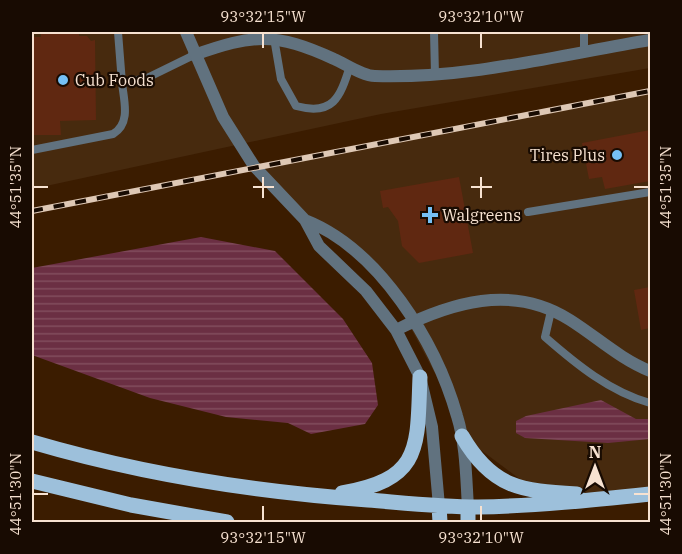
<svg xmlns="http://www.w3.org/2000/svg" width="682" height="554" viewBox="0 0 682 554" font-family="'IBM Plex Serif',serif">
	<style>
		.built { fill: #472a0e }
		.water { fill: url(#water-rules) }
		.building { fill: #602811 }
		.lines { fill: none; stroke-linecap: round; stroke-linejoin: round }
		.service { stroke: #61727f; stroke-width: 8 }
		.minor { stroke: #61727f; stroke-width: 12 }
		.tertiary { stroke: #61727f; stroke-width: 12 }
		.primary { stroke: #9dc0db; stroke-width: 15 }
		.rail-casing { stroke: #dec8b5; stroke-width: 6 }
		.rail { stroke: #180b02; stroke-width: 4; stroke-dasharray: 11; stroke-linecap: butt }
		.ticks { fill: none; stroke: #f7e2d1; stroke-width: 2 }
		.poi-dot { fill: #75c0f6; stroke: #180b02; stroke-width: 2 }
		.labels { text-anchor: middle; stroke-width: 4.5; stroke-linejoin: round; paint-order: stroke }
		.poi-label { font-size: 16px; fill: #f7e2d1; stroke: #180b02; text-anchor: start }
		.neatline { fill: none; stroke: #f7e2d1; stroke-width: 2 }
		.ticks-label { font-size: 15px; text-anchor: middle; fill: #f7e2d1 }
	</style>
	<defs>
		<pattern id="water-rules" width="6" height="5" patternUnits="userSpaceOnUse" patternTransform="scale(1.5)"><rect width="6" height="5" fill="#6b2f43"/><path d="M0 2.5h6" fill="none" stroke="#814d5d"/></pattern>
	</defs>
	<rect width="100%" height="100%" fill="#3b1c00"/>
	<path class="built" d="M 32,32 L 650,32 L 650,68 L 381,114 L 32,189 Z
		M 650,92 L 650,494 L 536,491 L 462,436 L 455,411 L 390,289 L 351,248 L 305,220 L 254,166 Z"/>
	<path class="water" d="M 201,237 L 275,251 L 343,319 L 372,363 L 378,405 L 365,424 L 311,434 L 288,423 L 226,417 L 150,398 L 32,355 L 32,268 Z
		M 601,400 L 636,419 L 650,419 L 650,439 L 608,443 L 525,438 L 516,433 L 516,421 L 526,416 Z"/>
	<path class="building" d="M 79,33 L 79,36 L 87,36 L 91,41 L 95,40 L 96,120 L 60,121 L 61,135 L 32,135 L 32,37 L 41,37 L 41,34 Z
		M 650,130 L 650,167 L 648,167 L 650,181 L 605,189 L 602,177 L 589,179 L 582,143 Z
		M 459,177 L 473,253 L 419,263 L 402,246 L 398,221 L 388,207 L 383,208 L 380,191 Z
		M 650,287 L 650,328 L 641,330 L 634,290 Z"/>
	<g class="lines">
		<path class="service" d="M 118,32 L 122,83 L 147,78 L 194,55
			M 434,32 L 435,75
			M 584,32 L 584,51
			M 274,38 L 281,79 L 296,106 C 333,116 340,98 350,66
			M 32,150 L 113,134 C 131,123 124,101 122,83
			M 528,212 L 650,192
			M 551,311 L 545,337 C 576,364 610,392 650,403"/>
		<path class="minor" d="M 194,55 C 253,34 275,32 334,59 C 346,64 362,76 375,76 C 467,79 560,55 650,40"/>
		<path class="tertiary" d="M 186,32 L 223,117 L 254,166 L 305,220 L 319,246 L 366,291 L 396,330 L 420,377 L 432,427 L 439,506
			M 305,220 C 379,249 436,342 457,416 C 466,445 466,477 468,507
			M 396,330 C 450,303 512,283 570,320 C 597,337 620,359 650,371"/>
		<path class="primary" d="M 462,436 C 492,488 521,491 577,494
			M 32,442 C 141,474 255,492 368,500 C 405,503 441,507 478,507 C 535,506 593,500 650,494
			M 32,481 L 131,505 L 227,522
			M 342,493 C 423,479 417,447 420,377
			M 439,506 L 440,522
			M 468,507 L 468,522"/>
		<defs>
			<path id="rail" d="M 32,211 L 650,91"/>
		</defs>
		<use href="#rail" class="rail-casing"/>
		<use href="#rail" class="rail"/>
	</g>
	<path class="ticks" d="M 263,33 L 263,48M 481,33 L 481,48M 263,177 L 263,198M 481,177 L 481,198M 33,187 L 48,187M 253,187 L 274,187M 471,187 L 492,187M 634,187 L 649,187M 33,494 L 48,494M 634,494 L 649,494M 263,506 L 263,521M 481,506 L 481,521"/>
	<g class="poi-dot">
		<circle cx="63" cy="80" r="6"/>
		<circle cx="617" cy="155" r="6"/>
		<path d="M427 206h6v6h6v6h-6v6h-6v-6h-6v-6h6z"/>
	</g>
	<g class="labels">
		<g class="poi-label">
			<text x="75" y="86">Cub Foods</text>
			<text x="605" y="161" text-anchor="end">Tires Plus</text>
			<text x="442" y="221">Walgreens</text>
		</g>
	</g>
	<rect width="682" height="554" fill="none" stroke="#180b02" stroke-width="66"/>
	<g transform="translate(595 467)" stroke="#180b02" stroke-width="4.5" paint-order="stroke">
	<path d="M0-4.5L10 22L0 15L-10 22Z" fill="#f7e2d1"/>
	<text y="-9" font-size="16" font-weight="bold" text-anchor="middle" fill="#f7e2d1">N</text>
	</g>
	<rect x="33" y="33" width="616" height="488" class="neatline"/>
	<g class="ticks-label">
		<text x="263" y="22">93°32'15"W</text>
		<text x="481" y="22">93°32'10"W</text>
		<text transform="translate(16 187) rotate(-90)" y="5">44°51'35"N</text>
		<text transform="translate(666 187) rotate(-90)" y="5">44°51'35"N</text>
		<text transform="translate(16 494) rotate(-90)" y="5">44°51'30"N</text>
		<text transform="translate(666 494) rotate(-90)" y="5">44°51'30"N</text>
		<text x="263" y="543">93°32'15"W</text>
		<text x="481" y="543">93°32'10"W</text>
	</g>
</svg>
